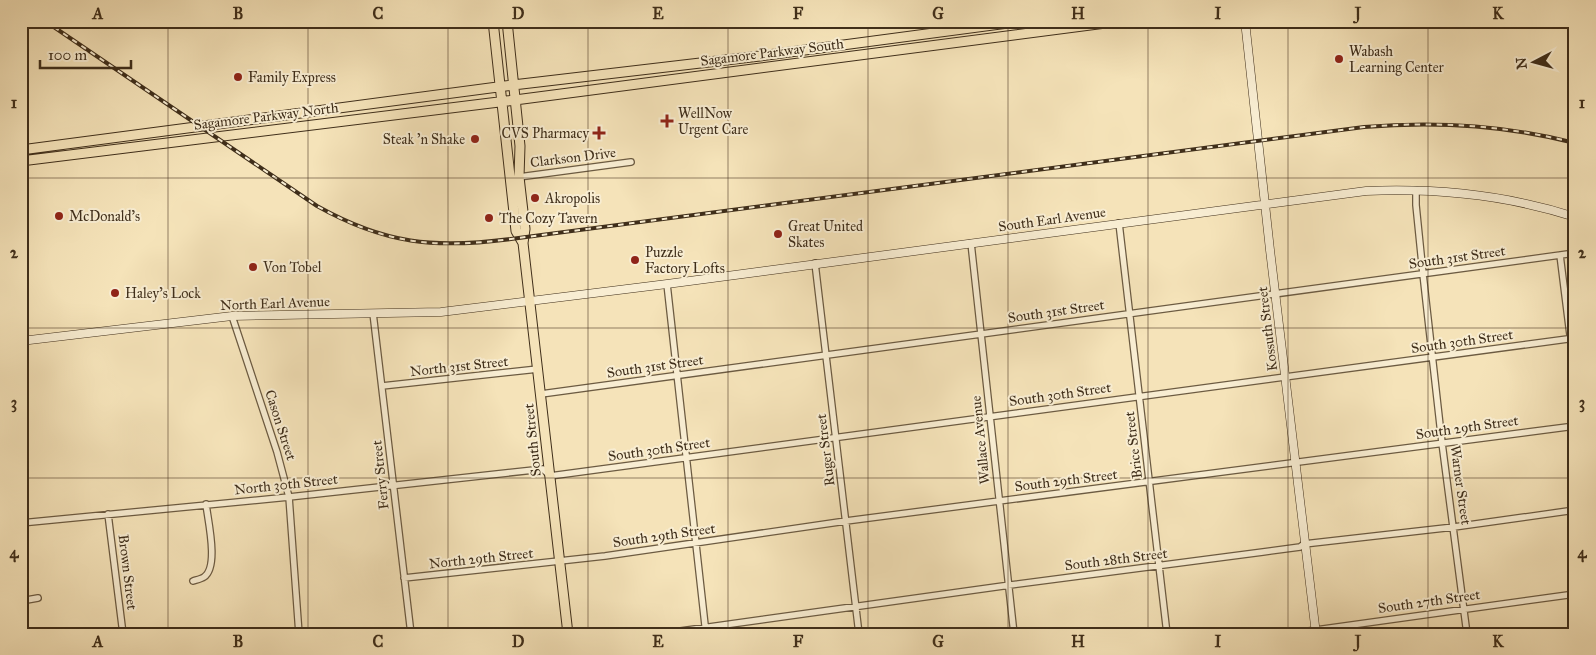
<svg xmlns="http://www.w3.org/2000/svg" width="1596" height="655" viewBox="0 0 1596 655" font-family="'IM FELL Great Primer',serif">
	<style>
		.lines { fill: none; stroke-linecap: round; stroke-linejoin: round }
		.street-casing { stroke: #6c5b42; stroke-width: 8 }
		.secondary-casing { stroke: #3f2e1a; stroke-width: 9 }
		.primary-casing { stroke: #3f2e1a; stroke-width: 11 }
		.street { stroke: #f8edd2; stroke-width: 5.5 }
		.secondary { stroke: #f8edd2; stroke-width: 8 }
		.primary { stroke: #f5e3b9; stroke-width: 9 }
		.rail-casing { stroke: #3f2e1a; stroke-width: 4 }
		.rail { stroke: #f8edd2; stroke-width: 2; stroke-dasharray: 5.5; stroke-linecap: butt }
		.grid { fill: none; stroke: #3f2e1a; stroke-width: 1; stroke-opacity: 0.55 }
		.poi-dot { fill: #8f2418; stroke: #f8edd2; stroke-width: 2 }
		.labels { text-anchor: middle; stroke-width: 4; stroke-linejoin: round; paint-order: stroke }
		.poi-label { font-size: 14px; fill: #3f2e1a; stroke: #f8edd2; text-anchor: start }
		.street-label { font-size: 14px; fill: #3f2e1a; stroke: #f8edd2 }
		.neatline { fill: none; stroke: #3f2e1a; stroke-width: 2 }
		.grid-label { font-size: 16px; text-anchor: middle; font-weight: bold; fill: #3f2e1a }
	</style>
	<rect width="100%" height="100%" fill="#f5e3b9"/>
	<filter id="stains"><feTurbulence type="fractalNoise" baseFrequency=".004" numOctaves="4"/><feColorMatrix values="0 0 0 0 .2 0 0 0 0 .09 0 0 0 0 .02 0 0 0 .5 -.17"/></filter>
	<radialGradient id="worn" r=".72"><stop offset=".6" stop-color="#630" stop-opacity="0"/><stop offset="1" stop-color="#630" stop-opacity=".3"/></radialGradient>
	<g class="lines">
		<defs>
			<path id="street" d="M 519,177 L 631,162
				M 1416,190 L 1416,205 L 1423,274 L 1442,443 L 1467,634
				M 1119,223 L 1167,634
				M 971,243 L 1014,634
				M 1560,255 L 1575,375
				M 815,263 L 859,634
				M 667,284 L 706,634
				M 373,313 L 411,634
				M 232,316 L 277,452 L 289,497 L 299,634
				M 382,386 L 538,369
				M 541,394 L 1575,253
				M 108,514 L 123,634
				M 21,523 L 289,497 L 543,469 L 550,476 L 1575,338
				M 404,578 L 605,556 L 846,521 L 1575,426
				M 193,581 C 196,580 201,579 204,577 C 219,567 208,521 206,504
				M 21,601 L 38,598
				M 659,634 L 1003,586 L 1263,552 L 1300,547 L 1304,544 L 1454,527 L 1575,510
				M 1287,634 L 1575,594"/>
			<path id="secondary" d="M 1245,21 L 1270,250 L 1316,634
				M 21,341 L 232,316 L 441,312 L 667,284 L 1366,191 C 1437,188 1507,195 1575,217"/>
			<path id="primary" d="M 493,21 L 516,231 L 523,243
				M 507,21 L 520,146 L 519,177 L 525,229 L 523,243 L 568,634
				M 21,150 L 513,85 L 760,56 L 1024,21
				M 21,161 L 515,100 L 1121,21"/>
		</defs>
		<use href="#street" class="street-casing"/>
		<use href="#secondary" class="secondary-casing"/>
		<use href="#primary" class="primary-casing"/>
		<use href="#street" class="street"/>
		<use href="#secondary" class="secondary"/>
		<use href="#primary" class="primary"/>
		<defs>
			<path id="rail" d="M 45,21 L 317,206 C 385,244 434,249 511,239 L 1364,127 C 1436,121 1505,125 1575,143"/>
		</defs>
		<use href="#rail" class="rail-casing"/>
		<use href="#rail" class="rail"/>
	</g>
	<path class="grid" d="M 168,21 L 168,634M 308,21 L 308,634M 448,21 L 448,634M 588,21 L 588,634M 728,21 L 728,634M 868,21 L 868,634M 1008,21 L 1008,634M 1148,21 L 1148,634M 1288,21 L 1288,634M 1428,21 L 1428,634M 21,178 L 1575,178M 21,328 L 1575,328M 21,478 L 1575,478"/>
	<g class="poi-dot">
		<circle cx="1339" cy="59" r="5"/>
		<circle cx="238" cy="77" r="5"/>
		<path d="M664.5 113.5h5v5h5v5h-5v5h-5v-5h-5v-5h5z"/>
		<path d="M596.5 125.5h5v5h5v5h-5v5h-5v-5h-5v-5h5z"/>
		<circle cx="475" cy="139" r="5"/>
		<circle cx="535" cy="198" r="5"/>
		<circle cx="59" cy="216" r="5"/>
		<circle cx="489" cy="218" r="5"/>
		<circle cx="778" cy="234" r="5"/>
		<circle cx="635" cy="260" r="5"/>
		<circle cx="253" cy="267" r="5"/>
		<circle cx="115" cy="293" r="5"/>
	</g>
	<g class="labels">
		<g class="poi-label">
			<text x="1349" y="56">Wabash<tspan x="1349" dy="16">Learning Center</tspan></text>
			<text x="248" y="82">Family Express</text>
			<text x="678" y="118">WellNow<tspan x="678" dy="16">Urgent Care</tspan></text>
			<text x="589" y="138" text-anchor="end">CVS Pharmacy</text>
			<text x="465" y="144" text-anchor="end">Steak 'n Shake</text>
			<text x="545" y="203">Akropolis</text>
			<text x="69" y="221">McDonald's</text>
			<text x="499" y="223">The Cozy Tavern</text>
			<text x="788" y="231">Great United<tspan x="788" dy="16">Skates</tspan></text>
			<text x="645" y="257">Puzzle<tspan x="645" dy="16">Factory Lofts</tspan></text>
			<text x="263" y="272">Von Tobel</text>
			<text x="125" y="298">Haley's Lock</text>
		</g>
		<g class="street-label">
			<text transform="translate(772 52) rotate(-7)" y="5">Sagamore Parkway South</text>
			<text transform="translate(266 116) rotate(-7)" y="5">Sagamore Parkway North</text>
			<text transform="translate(573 157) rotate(-7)" y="5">Clarkson Drive</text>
			<text transform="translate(1052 219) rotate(-8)" y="5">South Earl Avenue</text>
			<text transform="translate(1457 257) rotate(-8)" y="5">South 31st Street</text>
			<text transform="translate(275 303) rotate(-2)" y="5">North Earl Avenue</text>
			<text transform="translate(1056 311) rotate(-8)" y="5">South 31st Street</text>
			<text transform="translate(1267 329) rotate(-97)" y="5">Kossuth Street</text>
			<text transform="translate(1462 341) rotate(-8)" y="5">South 30th Street</text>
			<text transform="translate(459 366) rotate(-6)" y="5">North 31st Street</text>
			<text transform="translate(655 366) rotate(-8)" y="5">South 31st Street</text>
			<text transform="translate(1060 394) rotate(-8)" y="5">South 30th Street</text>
			<text transform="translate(281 425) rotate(72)" y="5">Cason Street</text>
			<text transform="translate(1467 427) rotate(-8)" y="5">South 29th Street</text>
			<text transform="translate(532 440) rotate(-96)" y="5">South Street</text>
			<text transform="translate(980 440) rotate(-96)" y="5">Wallace Avenue</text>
			<text transform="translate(1133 445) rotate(-97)" y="5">Brice Street</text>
			<text transform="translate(659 449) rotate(-8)" y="5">South 30th Street</text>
			<text transform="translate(825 450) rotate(-97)" y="5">Ruger Street</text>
			<text transform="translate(380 475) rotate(-96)" y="5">Ferry Street</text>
			<text transform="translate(1066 480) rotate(-7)" y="5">South 29th Street</text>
			<text transform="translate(286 484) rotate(-6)" y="5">North 30th Street</text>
			<text transform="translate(1461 485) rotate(82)" y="5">Warner Street</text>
			<text transform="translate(664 535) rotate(-8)" y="5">South 29th Street</text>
			<text transform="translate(481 558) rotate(-6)" y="5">North 29th Street</text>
			<text transform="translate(1116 559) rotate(-7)" y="5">South 28th Street</text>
			<text transform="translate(128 572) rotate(83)" y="5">Brown Street</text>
			<text transform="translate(1429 601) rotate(-8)" y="5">South 27th Street</text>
		</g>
	</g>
	<rect width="1596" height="655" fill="none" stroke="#f5e3b9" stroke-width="55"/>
	<g transform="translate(1534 62) rotate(264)" stroke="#f8edd2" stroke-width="4" paint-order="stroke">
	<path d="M0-4L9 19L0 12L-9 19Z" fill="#3f2e1a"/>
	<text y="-8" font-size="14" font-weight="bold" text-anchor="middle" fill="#3f2e1a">N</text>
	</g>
	<path d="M40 60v8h91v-8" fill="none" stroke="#3f2e1a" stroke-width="2.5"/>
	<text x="48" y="60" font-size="15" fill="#3f2e1a" stroke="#f8edd2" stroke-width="4" paint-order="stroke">100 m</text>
	<rect x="28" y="28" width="1540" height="600" class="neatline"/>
	<g class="grid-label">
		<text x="98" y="19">A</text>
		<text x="238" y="19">B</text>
		<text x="378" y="19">C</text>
		<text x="518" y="19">D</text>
		<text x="658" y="19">E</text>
		<text x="798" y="19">F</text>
		<text x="938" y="19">G</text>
		<text x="1078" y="19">H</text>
		<text x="1218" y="19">I</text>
		<text x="1358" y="19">J</text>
		<text x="1498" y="19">K</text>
		<text x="14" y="108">1</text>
		<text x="1582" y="108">1</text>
		<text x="14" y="258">2</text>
		<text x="1582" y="258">2</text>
		<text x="14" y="408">3</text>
		<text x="1582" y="408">3</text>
		<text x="14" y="558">4</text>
		<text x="1582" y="558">4</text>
		<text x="98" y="647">A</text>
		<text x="238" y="647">B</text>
		<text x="378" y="647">C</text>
		<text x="518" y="647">D</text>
		<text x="658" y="647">E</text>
		<text x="798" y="647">F</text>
		<text x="938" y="647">G</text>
		<text x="1078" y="647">H</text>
		<text x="1218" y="647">I</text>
		<text x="1358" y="647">J</text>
		<text x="1498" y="647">K</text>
	</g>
	<rect width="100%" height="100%" filter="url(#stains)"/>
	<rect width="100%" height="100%" fill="url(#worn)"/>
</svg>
